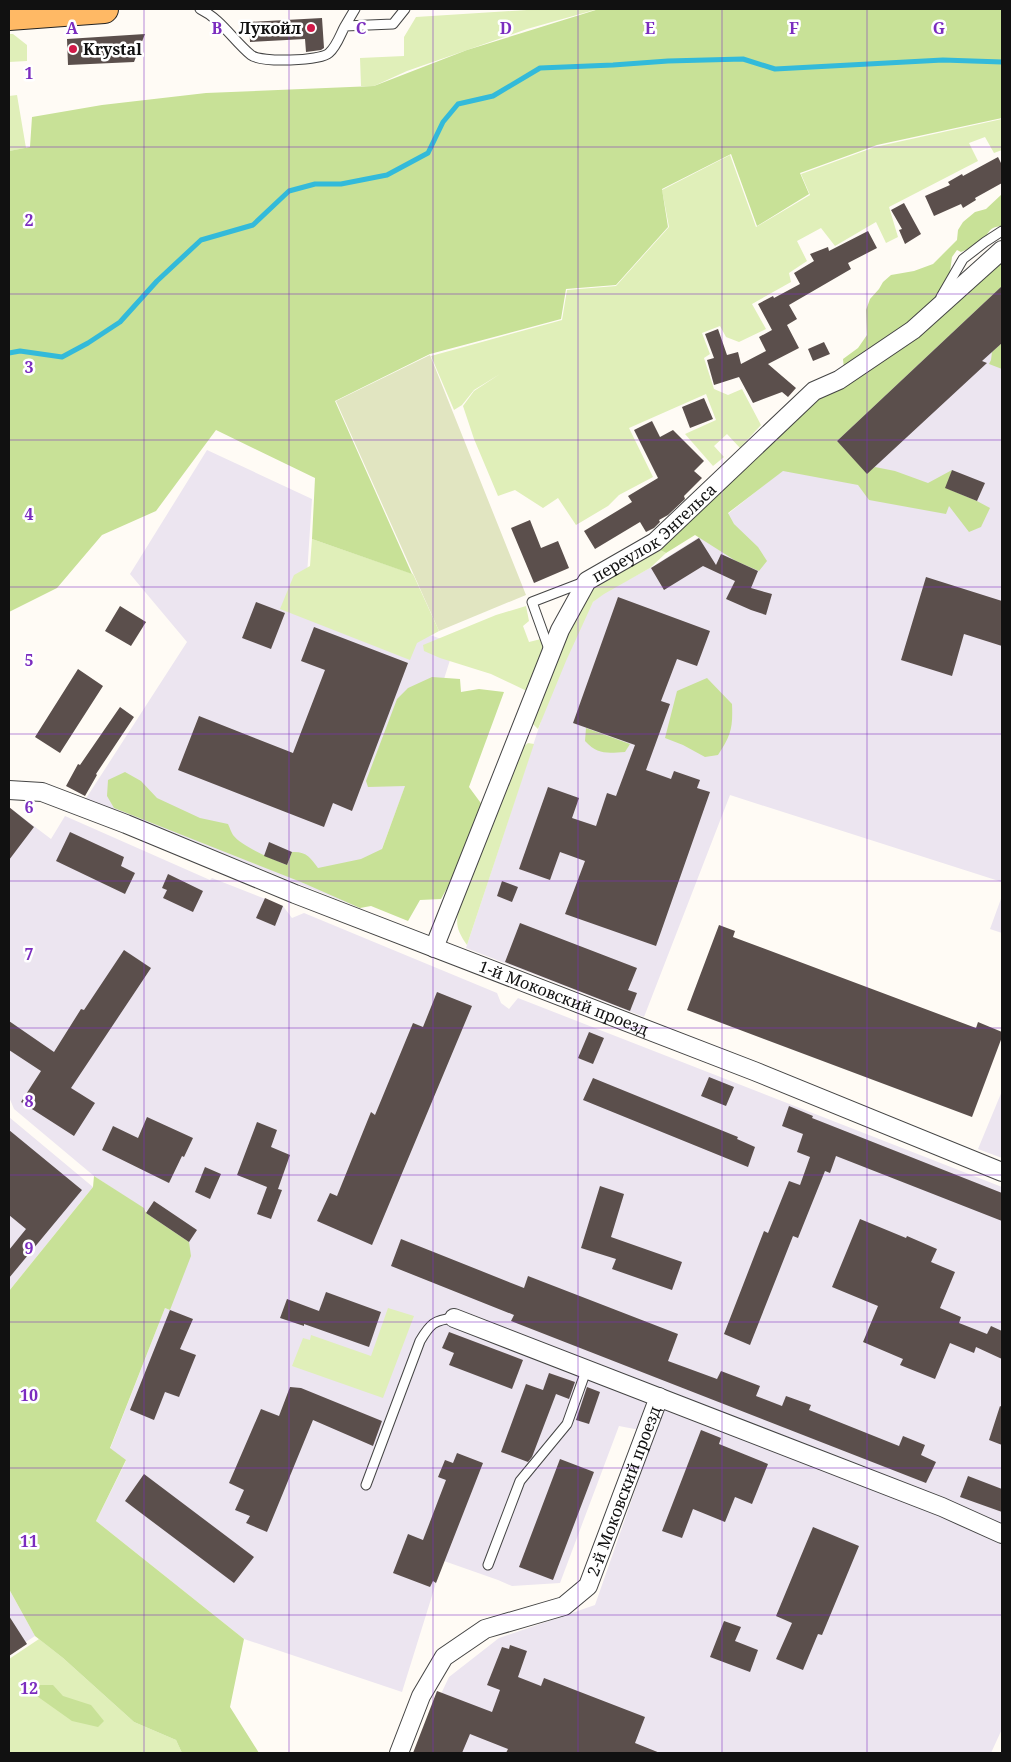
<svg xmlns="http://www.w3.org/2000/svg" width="1011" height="1762" viewBox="0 0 1011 1762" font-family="'Noto Serif',serif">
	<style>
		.industrial { fill: #ece5f0 }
		.green { fill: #e0efb9 }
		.forest { fill: #c8e197 }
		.cemetery { fill: #e1e5c1 }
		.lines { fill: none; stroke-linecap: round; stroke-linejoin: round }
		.stream { stroke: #33bada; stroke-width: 5 }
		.building { fill: #5b4f4c }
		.lane-casing { stroke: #444; stroke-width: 11 }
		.street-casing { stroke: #444; stroke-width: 20 }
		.primary-casing { stroke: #222; stroke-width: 30 }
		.lane { stroke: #fff; stroke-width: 9 }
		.street { stroke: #fff; stroke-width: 18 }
		.primary { stroke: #ffb965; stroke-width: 28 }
		.grid { fill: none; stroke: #7b2cbf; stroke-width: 1; stroke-opacity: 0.55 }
		.poi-dot { fill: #d01948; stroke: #fff; stroke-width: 2 }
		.labels { text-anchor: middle; stroke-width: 5; stroke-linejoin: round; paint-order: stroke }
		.poi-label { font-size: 16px; font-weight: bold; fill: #111; stroke: #fff; text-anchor: end }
		.street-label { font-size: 16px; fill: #111; stroke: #fff }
		.grid-label { font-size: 16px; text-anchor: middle; font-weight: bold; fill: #7b2cbf; stroke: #fff; stroke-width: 5; stroke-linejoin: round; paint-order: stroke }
	</style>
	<rect width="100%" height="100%" fill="#fffbf5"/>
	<path class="industrial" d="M 1002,285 L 1002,882 L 730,795 L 644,1017 L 466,948 L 547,703 L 582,622 L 593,602 L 604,593 L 650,568 L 699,537 L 783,470 Z
		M 207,450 L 312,499 L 306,590 L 455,644 L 439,695 L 360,908 L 85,800 L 187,642 L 130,574 Z
		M 10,808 L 51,839 L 65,816 L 210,880 L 212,878 L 283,906 L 292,918 L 304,913 L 497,993 L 501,1003 L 509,1009 L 518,998 L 1002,1187 L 1002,1729 L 991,1753 L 413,1753 L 449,1677 L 499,1638 L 595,1605 L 655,1433 L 619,1426 L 560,1583 L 512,1586 L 498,1580 L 444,1561 L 436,1583 L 402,1692 L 244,1639 L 96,1521 L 126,1461 L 110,1449 L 165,1308 L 170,1310 L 146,1213 L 147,1211 L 94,1176 L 14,1109 L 9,1097 L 9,810 Z
		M 1002,896 L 1002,933 L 990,929 Z
		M 1002,1091 L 1002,1158 L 978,1149 Z
		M 9,1117 L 93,1187 L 9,1291 Z
		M 9,1589 L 35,1636 L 9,1653 Z"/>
	<path class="green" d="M 542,9 L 598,9 L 527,29 L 407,71 L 374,86 L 361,86 L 360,58 L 404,56 L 404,37 L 416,17 Z
		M 9,34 L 13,34 L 27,45 L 27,61 L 9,62 Z
		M 17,95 L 26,148 L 9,151 L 9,96 Z
		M 1002,119 L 1002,150 L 994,153 L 985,137 L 969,143 L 978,161 L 889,207 L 898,237 L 886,243 L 876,222 L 835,246 L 821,228 L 797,241 L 807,261 L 789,273 L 791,282 L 752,304 L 766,329 L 739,342 L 726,337 L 720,326 L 702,333 L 710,354 L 704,358 L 714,389 L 728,395 L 742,389 L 761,425 L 740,448 L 727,434 L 714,446 L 724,457 L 713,466 L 685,434 L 716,420 L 706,394 L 629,428 L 653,477 L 619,495 L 608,506 L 576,525 L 558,498 L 543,508 L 515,490 L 498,496 L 474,439 L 463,406 L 474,391 L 500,374 L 474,390 L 462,405 L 454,410 L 431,356 L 562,320 L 567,290 L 616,286 L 669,227 L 662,190 L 730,155 L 756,227 L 810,195 L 801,174 L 875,147 Z
		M 312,539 L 413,574 L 439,631 L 417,643 L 410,660 L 280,609 L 294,575 L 310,566 Z
		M 661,541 L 660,550 L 666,553 L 650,568 L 604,594 L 593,602 L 566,661 L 538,729 L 532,723 L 573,619 L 587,595 L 600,582 Z
		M 526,606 L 529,621 L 523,626 L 529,642 L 541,639 L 545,650 L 529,692 L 491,674 L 440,658 L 424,651 L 423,645 L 496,615 Z
		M 528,743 L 534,744 L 467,945 C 456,929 455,923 460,904 L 522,748 Z
		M 388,1308 L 414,1316 L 383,1398 L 292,1366 L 303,1338 L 310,1340 L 311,1335 L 371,1356 Z
		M 39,1639 L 63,1658 L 134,1722 L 176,1740 L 182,1753 L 9,1753 L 9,1659 Z"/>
	<path class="forest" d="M 599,9 L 1002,9 L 1002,118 L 877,145 L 800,173 L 809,194 L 757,226 L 731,154 L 662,189 L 668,227 L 616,285 L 566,289 L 561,319 L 430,354 L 335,401 L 412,574 L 312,539 L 315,478 L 216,430 L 156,511 L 102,535 L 57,588 L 9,612 L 9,151 L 30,147 L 32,117 L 102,105 L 206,93 L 374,86 L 467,50 Z
		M 1002,194 L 1002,226 C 986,227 990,235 980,243 C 975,247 967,249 961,252 L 957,250 L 952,257 L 950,272 L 941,290 L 924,314 L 844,369 L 843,359 L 858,348 L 867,335 L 866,310 L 870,299 L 879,289 L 883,282 L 891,275 L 914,271 L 933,264 L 957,240 L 958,230 L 963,222 L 975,212 L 986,209 Z
		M 1002,256 L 1002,286 L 837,441 L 867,473 L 875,467 L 895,471 L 928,483 L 952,470 L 946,488 L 977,501 L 990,508 L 981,527 L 969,532 L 949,506 L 946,514 L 869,500 L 858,485 L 783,471 L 728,513 L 734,524 L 758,547 L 767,561 L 759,571 L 736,561 L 695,535 L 666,553 L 660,550 L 661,541 L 806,405 Z
		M 1002,343 L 1002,369 L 989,364 L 991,360 L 992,352 Z
		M 432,677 L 460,679 L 461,692 L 479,689 L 504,692 L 469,787 L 483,806 L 462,861 L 441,899 L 420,900 L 408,921 L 371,906 L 360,908 L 301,882 L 114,808 L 107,796 L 108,780 L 125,772 L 141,781 L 157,798 L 200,818 L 228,824 C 230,828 231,832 233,835 C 242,847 273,859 287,865 L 292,852 C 306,851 311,858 318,868 L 361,859 L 382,849 L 405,786 L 368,787 L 366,781 L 397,699 L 408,688 Z
		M 707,678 L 732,704 C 733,728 731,735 718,755 L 705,757 L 683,745 L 665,738 L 677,691 Z
		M 586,728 L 630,744 L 625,752 C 607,753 598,755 585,741 Z
		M 94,1176 L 144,1208 L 146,1213 L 189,1242 L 191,1256 L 170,1310 L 165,1308 L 110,1448 L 126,1460 L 96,1521 L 244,1639 L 230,1707 L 259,1753 L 182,1753 L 176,1740 L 134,1722 L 63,1658 L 35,1636 L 9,1589 L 9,1291 L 93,1187 Z
		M 38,1685 L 53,1685 L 63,1696 L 91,1705 L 104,1721 L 98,1727 L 72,1721 L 34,1694 Z"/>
	<path class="cemetery" d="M 430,355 L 526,595 L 439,631 L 336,401 Z"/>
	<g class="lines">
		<path class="stream" d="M 9,353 L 20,351 L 62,357 L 88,343 L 120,322 L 157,281 L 201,240 L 253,225 L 289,191 L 315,184 L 341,184 L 387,175 L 428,153 L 443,122 L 458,104 L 493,96 L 540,68 L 613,65 L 668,61 L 743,59 L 775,69 L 943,60 L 1002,62"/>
	</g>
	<path class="building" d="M 322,18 L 324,48 L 321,50 L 306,52 L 305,39 L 250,42 L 249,22 Z
		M 145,34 L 134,62 L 68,65 L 67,39 Z
		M 998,157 L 1002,165 L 1002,183 L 975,198 L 976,200 L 963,208 L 961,204 L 934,216 L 925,196 L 950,185 L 948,182 L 962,174 L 963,176 Z
		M 904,203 L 921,234 L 905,244 L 899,230 L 902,229 L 891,210 Z
		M 868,231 L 877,248 L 848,263 L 851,269 L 789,305 L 797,319 L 787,325 L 799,348 L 768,364 L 796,388 L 788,397 L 782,392 L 753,403 L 739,377 L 714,385 L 707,360 L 714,358 L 705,334 L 718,329 L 727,355 L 738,352 L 741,364 L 766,351 L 759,337 L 772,330 L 758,304 L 773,296 L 774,298 L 800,284 L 794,273 L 814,261 L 810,254 L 828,247 L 829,251 Z
		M 1002,286 L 1002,343 L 982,361 L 987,363 L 867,474 L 837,441 Z
		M 824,342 L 830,354 L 813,361 L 808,349 Z
		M 704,398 L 713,419 L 690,428 L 682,407 Z
		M 652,421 L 660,437 L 673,430 L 704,461 L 694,471 L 702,478 L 684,496 L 685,499 L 668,515 L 659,520 L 660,522 L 654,528 L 646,532 L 640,522 L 595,549 L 584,531 L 632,502 L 628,496 L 658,478 L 634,430 Z
		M 952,470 L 985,483 L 977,501 L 945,488 Z
		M 530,520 L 541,548 L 558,541 L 569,568 L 534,583 L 511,528 Z
		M 699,538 L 716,565 L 721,554 L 758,571 L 751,588 L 772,594 L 766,615 L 751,610 L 726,599 L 735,581 L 703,566 L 664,590 L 651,568 Z
		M 926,577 L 1002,601 L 1002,646 L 964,634 L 952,676 L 901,660 Z
		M 618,597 L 710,631 L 697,666 L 677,659 L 661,701 L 670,704 L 646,770 L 671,779 L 674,771 L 700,780 L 697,788 L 710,792 L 656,946 L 565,914 L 585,861 L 560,852 L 550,880 L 519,869 L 548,787 L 579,798 L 572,818 L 596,826 L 607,793 L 616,796 L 635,745 L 573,723 Z
		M 256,602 L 285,613 L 271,649 L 242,638 Z
		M 120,606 L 146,622 L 131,646 L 105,631 Z
		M 314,627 L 408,663 L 352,811 L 333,803 L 324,827 L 178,770 L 199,716 L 293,753 L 325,670 L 301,661 Z
		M 78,669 L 103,686 L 60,753 L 35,737 Z
		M 120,707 L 134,717 L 96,774 L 97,775 L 85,796 L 66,786 L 78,764 L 80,765 Z
		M 9,807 L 34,827 L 9,860 Z
		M 70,832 L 124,857 L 121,866 L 135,873 L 125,894 L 56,861 Z
		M 269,842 L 292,852 L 287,865 L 264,856 Z
		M 168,874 L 203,891 L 193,912 L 163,898 L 167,890 L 162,888 Z
		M 502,881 L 518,887 L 512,902 L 497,896 Z
		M 265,898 L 283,906 L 275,926 L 256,918 Z
		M 520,923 L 637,968 L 628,990 L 637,993 L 630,1011 L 505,962 Z
		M 719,925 L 735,931 L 733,937 L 976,1028 L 978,1022 L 1002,1032 L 1002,1037 L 972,1117 L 687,1010 Z
		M 124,950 L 151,968 L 71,1088 L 95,1103 L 74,1136 L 21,1102 L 41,1071 L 9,1050 L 9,1021 L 54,1052 L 81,1009 L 84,1010 Z
		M 437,992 L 472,1006 L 372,1245 L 317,1221 L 330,1193 L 337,1196 L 371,1112 L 375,1115 L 413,1023 L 423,1027 Z
		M 589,1032 L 604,1038 L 593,1064 L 578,1058 Z
		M 709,1077 L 734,1087 L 726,1106 L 701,1096 Z
		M 593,1078 L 738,1137 L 737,1139 L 755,1147 L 748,1167 L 583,1100 Z
		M 789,1106 L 813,1116 L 812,1118 L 1002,1193 L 1002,1221 L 836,1156 L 830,1173 L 825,1171 L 798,1238 L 793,1236 L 750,1345 L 724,1334 L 764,1231 L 768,1233 L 789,1181 L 800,1185 L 810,1157 L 797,1152 L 803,1134 L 782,1126 Z
		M 147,1117 L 193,1138 L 184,1157 L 182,1156 L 169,1183 L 102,1150 L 113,1126 L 138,1138 Z
		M 257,1122 L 277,1130 L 271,1147 L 290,1155 L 278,1189 L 282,1190 L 271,1219 L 257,1214 L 267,1187 L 237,1175 Z
		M 9,1130 L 82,1190 L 9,1278 L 9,1250 L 26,1229 L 9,1215 Z
		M 205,1167 L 221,1174 L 210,1199 L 195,1192 Z
		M 600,1186 L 624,1194 L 611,1237 L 682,1262 L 672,1290 L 612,1269 L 616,1259 L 581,1248 Z
		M 154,1201 L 197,1230 L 189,1242 L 146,1213 Z
		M 860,1219 L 906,1238 L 907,1236 L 937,1249 L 931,1262 L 955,1272 L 940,1308 L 961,1317 L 959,1323 L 987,1334 L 991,1326 L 1002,1331 L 1002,1359 L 976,1347 L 974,1353 L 950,1343 L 935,1379 L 900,1365 L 903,1359 L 863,1342 L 878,1306 L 832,1287 Z
		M 401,1239 L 524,1288 L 528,1276 L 678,1334 L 668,1361 L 717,1379 L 721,1371 L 760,1386 L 756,1396 L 782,1406 L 786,1396 L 811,1405 L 809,1410 L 899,1446 L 903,1436 L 925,1445 L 921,1455 L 936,1462 L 926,1483 L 511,1321 L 514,1315 L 391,1266 Z
		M 326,1292 L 381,1312 L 369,1347 L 304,1324 L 304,1326 L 280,1318 L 287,1299 L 319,1311 Z
		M 170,1310 L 193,1319 L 180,1349 L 196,1355 L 179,1397 L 165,1392 L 154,1420 L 130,1410 Z
		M 449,1332 L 523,1360 L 512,1389 L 449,1365 L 454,1353 L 442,1348 Z
		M 549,1373 L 575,1382 L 569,1399 L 556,1394 L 532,1457 L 528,1462 L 501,1452 L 526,1384 L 543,1390 Z
		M 290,1387 L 301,1388 L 382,1421 L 373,1446 L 313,1420 L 267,1532 L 246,1523 L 250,1516 L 235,1510 L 244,1490 L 229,1483 L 261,1409 L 279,1416 Z
		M 587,1387 L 600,1392 L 589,1424 L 576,1420 Z
		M 1000,1406 L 1002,1407 L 1002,1445 L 989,1440 Z
		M 701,1430 L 721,1438 L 719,1444 L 768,1464 L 752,1504 L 735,1497 L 725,1522 L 693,1509 L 682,1538 L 662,1531 Z
		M 457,1453 L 483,1463 L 436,1583 L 433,1581 L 430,1587 L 393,1573 L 408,1534 L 423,1540 L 446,1480 L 438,1477 L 445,1460 L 453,1463 Z
		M 560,1459 L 594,1472 L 553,1580 L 519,1567 Z
		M 144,1474 L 254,1557 L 234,1583 L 125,1501 Z
		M 968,1476 L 1002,1489 L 1002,1512 L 960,1497 Z
		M 813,1527 L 859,1546 L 822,1635 L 818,1634 L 803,1670 L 776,1659 L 792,1623 L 776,1616 Z
		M 9,1616 L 27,1644 L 9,1656 Z
		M 724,1621 L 741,1627 L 735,1641 L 758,1650 L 750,1672 L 710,1657 Z
		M 510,1645 L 527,1651 L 518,1677 L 541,1686 L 544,1678 L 645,1717 L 635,1743 L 660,1753 L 506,1753 L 508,1749 L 470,1734 L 462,1753 L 413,1753 L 437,1691 L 492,1712 L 500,1690 L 487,1685 L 502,1647 L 509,1649 Z"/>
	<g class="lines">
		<defs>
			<path id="lane" d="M 200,9 C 221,19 233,40 251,55 C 261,63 320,61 329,53 C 337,46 340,35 345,26 L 393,24 L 405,9
				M 345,26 L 355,9
				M 941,297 L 963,259 L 985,242 L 1002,231
				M 550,652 L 532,602 L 584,582
				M 366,1485 L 420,1341 C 430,1324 434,1320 454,1318
				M 488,1565 L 520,1481 L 567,1424 L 587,1368"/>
			<g id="street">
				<path id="s1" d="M 9,790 L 42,792 L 126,824 L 295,894 L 754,1071 L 1002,1172"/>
				<path id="s2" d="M 434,948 L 560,630 L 587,581 L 655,542 L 814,391 L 839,380 L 913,330 L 1002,250"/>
				<path d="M 454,1318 L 942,1507 L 1002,1534"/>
				<path id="s3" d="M 399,1753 L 421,1696 L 444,1657 L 485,1629 L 564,1606 L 588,1586 L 659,1397"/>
			</g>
			<path id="primary" d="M 9,16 L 104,9"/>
		</defs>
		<use href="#lane" class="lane-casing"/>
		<use href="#street" class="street-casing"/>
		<use href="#primary" class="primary-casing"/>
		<use href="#lane" class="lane"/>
		<use href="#street" class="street"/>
		<use href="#primary" class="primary"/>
	</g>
	<path class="grid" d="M 144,9 L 144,1753M 289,9 L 289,1753M 433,9 L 433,1753M 578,9 L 578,1753M 722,9 L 722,1753M 867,9 L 867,1753M 9,147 L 1002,147M 9,294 L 1002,294M 9,440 L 1002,440M 9,587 L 1002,587M 9,734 L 1002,734M 9,881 L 1002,881M 9,1028 L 1002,1028M 9,1175 L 1002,1175M 9,1322 L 1002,1322M 9,1468 L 1002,1468M 9,1615 L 1002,1615"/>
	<g class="poi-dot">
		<circle cx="311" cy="28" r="5"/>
		<circle cx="73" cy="49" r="5"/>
	</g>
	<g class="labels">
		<g class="poi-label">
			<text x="301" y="34">Лукойл</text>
			<text x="83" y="55" text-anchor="start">Krystal</text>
		</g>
		<g class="street-label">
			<text dy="6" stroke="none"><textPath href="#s2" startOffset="481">переулок Энгельса</textPath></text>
			<text dy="6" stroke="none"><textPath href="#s1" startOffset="594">1-й Моковский проезд</textPath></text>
			<text dy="6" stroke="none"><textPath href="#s3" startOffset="371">2-й Моковский проезд</textPath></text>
		</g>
	</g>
	<g class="grid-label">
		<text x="72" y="34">A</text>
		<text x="217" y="34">B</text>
		<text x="361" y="34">C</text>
		<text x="506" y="34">D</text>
		<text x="650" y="34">E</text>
		<text x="794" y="34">F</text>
		<text x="939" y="34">G</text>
		<text x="29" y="79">1</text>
		<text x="29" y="226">2</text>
		<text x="29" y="373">3</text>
		<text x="29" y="520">4</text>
		<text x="29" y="666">5</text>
		<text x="29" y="813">6</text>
		<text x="29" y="960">7</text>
		<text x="29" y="1107">8</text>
		<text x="29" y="1254">9</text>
		<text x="29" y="1401">10</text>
		<text x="29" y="1547">11</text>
		<text x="29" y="1694">12</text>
	</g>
	<rect width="1011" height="1762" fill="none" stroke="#111111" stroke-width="20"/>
</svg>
